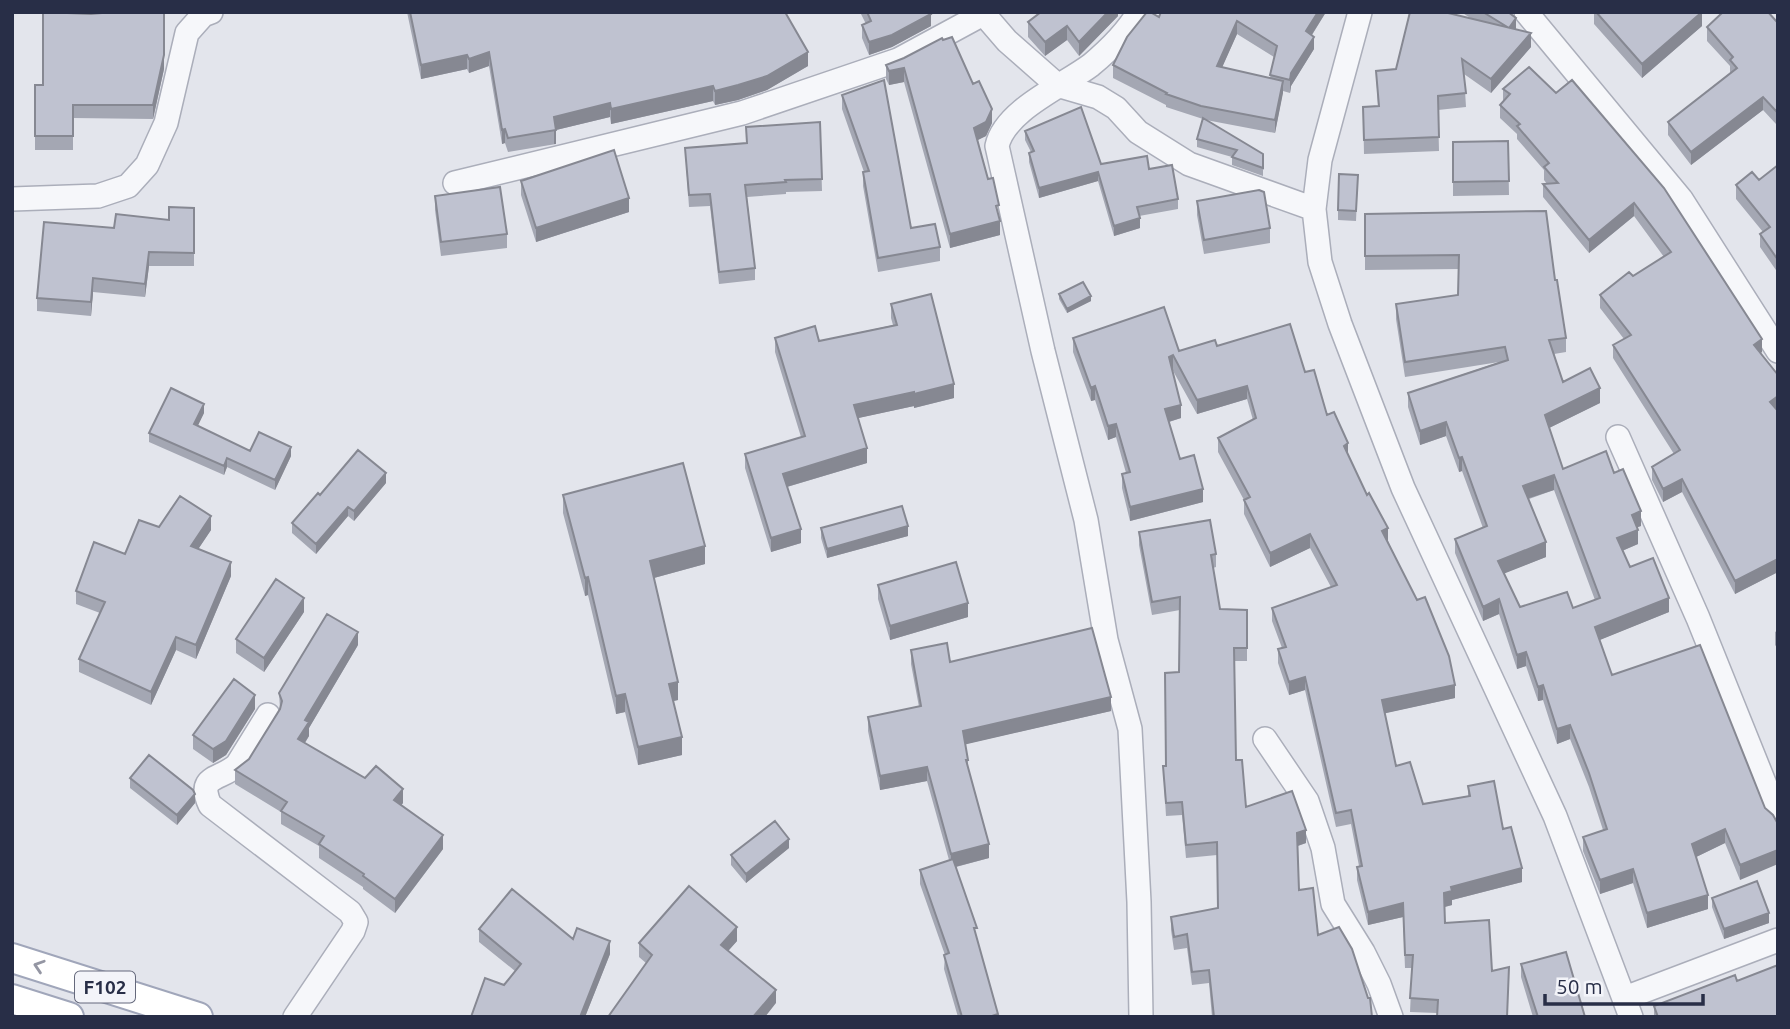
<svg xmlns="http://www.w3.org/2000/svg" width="1790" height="1029" viewBox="0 0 1790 1029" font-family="Ubuntu,sans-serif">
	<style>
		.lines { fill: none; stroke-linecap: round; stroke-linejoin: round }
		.minor-casing { stroke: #abaeba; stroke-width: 26 }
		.major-casing { stroke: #a0a6ba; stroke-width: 32 }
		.minor { stroke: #f6f7fa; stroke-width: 23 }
		.major { stroke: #fff; stroke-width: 28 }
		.wall { fill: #a4a7b3; fill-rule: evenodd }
		.shaded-wall { fill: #868892 }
		.building { fill: #bfc2d0; stroke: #868892; stroke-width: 2; fill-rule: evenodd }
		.oneway { stroke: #9496a3 }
		.labels { text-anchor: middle; stroke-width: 5; stroke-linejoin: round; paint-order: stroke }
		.shield { fill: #f3f4f9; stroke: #65697c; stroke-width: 2 }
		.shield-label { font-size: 19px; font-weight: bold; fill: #282e47 }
	</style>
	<rect width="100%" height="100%" fill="#e3e5ec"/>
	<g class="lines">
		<defs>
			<path id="minor" d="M 982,12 L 1007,41 L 1057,85 L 1098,97 L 1116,108 L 1138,132 L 1189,164 L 1314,209
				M 1139,12 C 1127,32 1109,50 1091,65 C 1063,86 1005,110 997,146 L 1043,351 L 1086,520 L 1106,640 L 1130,729 L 1139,902 L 1141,1017
				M 1360,12 L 1320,160 L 1314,209 L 1320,262 L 1340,324 L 1403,488 L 1555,816 L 1631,1017
				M 1526,12 L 1681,199 L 1778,351
				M 455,183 L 742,113 L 898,60 L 983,14
				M 12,199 L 98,196 L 128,186 L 147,165 L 166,123 L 187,33 L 203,15 L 211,12
				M 1618,437 L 1698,618 L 1778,817
				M 268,715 L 237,765 C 221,780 196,775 210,805 L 350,912 L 356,922 L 353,931 L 295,1017
				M 1265,739 L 1307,801 L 1323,848 L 1333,904 L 1363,952 L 1379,984 L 1391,1017
				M 1625,998 L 1778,940"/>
			<path id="major" d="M 12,958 L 198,1017
				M 12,999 L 69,1017"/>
		</defs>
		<use href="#minor" class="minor-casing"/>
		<use href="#major" class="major-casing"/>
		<use href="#minor" class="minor"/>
		<use href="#major" class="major"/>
	</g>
	<path class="wall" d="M 407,12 L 785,12 L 808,66 L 767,90 L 738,100 L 715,105 L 713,101 L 611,124 L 610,117 L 556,130 L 556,144 L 508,152 L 505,143 L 502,144 L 489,66 L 469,73 L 467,69 L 421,79 Z
		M 860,12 L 930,12 L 931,26 L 892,47 L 869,55 L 862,38 L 862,25 L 866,24 Z
		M 1118,12 L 1118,16 L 1079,56 L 1067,40 L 1045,56 L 1028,37 L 1028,22 Z
		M 1161,12 L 1326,12 L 1312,35 L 1314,49 L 1291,86 L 1290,93 L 1283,91 L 1275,133 L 1206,120 L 1263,154 L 1263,176 L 1232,165 L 1232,157 L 1197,147 L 1197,139 L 1203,119 L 1166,107 L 1166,105 L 1113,78 L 1113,65 L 1159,17 ZM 1237,34 L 1274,57 L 1270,78 L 1222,67 Z
		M 1461,12 L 1508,12 L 1516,29 L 1531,47 L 1491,93 L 1464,74 L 1466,107 L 1438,110 L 1439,151 L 1364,154 L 1363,107 L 1378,107 L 1376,71 L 1396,69 L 1472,19 Z
		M 1594,12 L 1702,12 L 1702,26 L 1642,78 L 1594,24 Z
		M 1777,22 L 1776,124 L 1763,110 L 1691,165 L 1668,135 L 1668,122 L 1730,74 L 1730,66 L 1707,41 L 1707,27 Z
		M 904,58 L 992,123 L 986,136 L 977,140 L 999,218 L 1000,235 L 950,248 L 904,82 L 889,85 L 886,79 L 886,65 Z
		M 1529,67 L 1762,352 L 1760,353 L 1778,375 L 1778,409 L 1776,410 L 1778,412 L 1778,572 L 1735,594 L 1682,492 L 1663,502 L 1652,480 L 1652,467 L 1674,454 L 1613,358 L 1613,345 L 1624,339 L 1600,308 L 1600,295 L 1633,276 L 1664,257 L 1634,216 L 1589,253 L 1543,197 L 1543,184 L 1547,184 L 1544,180 L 1544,170 L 1517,139 L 1517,134 L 1500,118 L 1500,105 L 1503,101 L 1503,89 Z
		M 164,69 L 153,119 L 73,118 L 73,150 L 35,150 L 35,85 L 43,85 Z
		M 842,95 L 911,228 L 940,247 L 940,261 L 878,272 L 863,186 L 863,172 L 864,172 L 842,109 Z
		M 820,122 L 822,191 L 786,192 L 786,194 L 747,197 L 755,268 L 755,280 L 719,284 L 710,206 L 689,207 L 685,148 L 746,143 L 746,127 Z
		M 1025,131 L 1101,164 L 1149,169 L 1178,199 L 1178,209 L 1139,216 L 1140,228 L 1114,236 L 1098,181 L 1039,198 L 1029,162 L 1029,153 L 1031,152 L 1025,140 Z
		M 1508,141 L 1509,195 L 1453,196 L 1453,142 Z
		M 1778,165 L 1778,273 L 1760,247 L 1760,234 L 1763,232 L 1736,199 L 1736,185 L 1759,180 Z
		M 1358,175 L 1356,221 L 1338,220 L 1338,210 Z
		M 521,181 L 629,212 L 536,242 L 521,195 Z
		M 435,196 L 507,234 L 507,248 L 441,256 L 435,210 Z
		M 1197,201 L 1270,228 L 1270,243 L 1204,254 L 1197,215 Z
		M 194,208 L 194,266 L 149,266 L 145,297 L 93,292 L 91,316 L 37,311 L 37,298 L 114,228 L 169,220 Z
		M 1365,214 L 1555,280 L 1566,338 L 1566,352 L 1554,354 L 1563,382 L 1600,403 L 1549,428 L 1563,469 L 1614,473 L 1641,526 L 1637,527 L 1638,544 L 1622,551 L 1630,567 L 1669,612 L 1599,640 L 1612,675 L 1765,808 L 1740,880 L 1725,843 L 1696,857 L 1708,909 L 1647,928 L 1633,883 L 1600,894 L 1583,851 L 1583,837 L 1603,830 L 1589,787 L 1570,739 L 1557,744 L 1543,700 L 1538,701 L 1526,666 L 1517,669 L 1499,614 L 1483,621 L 1455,553 L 1455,539 L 1483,528 L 1462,471 L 1459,472 L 1446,436 L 1420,445 L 1408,407 L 1408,393 L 1499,362 L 1405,377 L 1396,319 L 1396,304 L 1458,295 L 1459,269 L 1365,270 ZM 1554,490 L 1595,600 L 1573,608 L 1520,607 L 1504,573 L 1546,557 L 1529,499 Z
		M 1059,294 L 1091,301 L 1067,313 L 1059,299 Z
		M 891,304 L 954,398 L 914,408 L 914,406 L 858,418 L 867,463 L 787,487 L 801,543 L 771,552 L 745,468 L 745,454 L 801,437 L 775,352 L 775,338 L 819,341 L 893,325 L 891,318 Z
		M 1073,338 L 1179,351 L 1217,346 L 1305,372 L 1348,455 L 1388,541 L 1455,698 L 1385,713 L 1396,766 L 1423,804 L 1468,796 L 1468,786 L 1503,829 L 1522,882 L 1452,900 L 1452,905 L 1445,907 L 1445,923 L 1492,971 L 1509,980 L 1437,1013 L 1410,1012 L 1412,968 L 1405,968 L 1403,917 L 1368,925 L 1357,880 L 1357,867 L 1359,866 L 1351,824 L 1336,827 L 1305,690 L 1289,695 L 1278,663 L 1278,649 L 1282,648 L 1272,621 L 1272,608 L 1331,587 L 1310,548 L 1270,567 L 1244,514 L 1244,500 L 1218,452 L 1218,438 L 1253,420 L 1247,399 L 1197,414 L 1172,369 L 1181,418 L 1169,422 L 1180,459 L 1203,502 L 1130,521 L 1122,488 L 1122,474 L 1126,473 L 1116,437 L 1108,440 L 1095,400 L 1091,401 L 1073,352 Z
		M 204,413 L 197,426 L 250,451 L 291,456 L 275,490 L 227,467 L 224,475 L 149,442 L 149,433 Z
		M 386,483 L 354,521 L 348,516 L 316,554 L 292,533 L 292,523 Z
		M 563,495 L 705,564 L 654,578 L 678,700 L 673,701 L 682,755 L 638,765 L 625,712 L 616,714 L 588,595 L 585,596 L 563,513 Z
		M 159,527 L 211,530 L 198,549 L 231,576 L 196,659 L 176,650 L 151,705 L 79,672 L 79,659 L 100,613 L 76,604 L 76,591 L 125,554 Z
		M 821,528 L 908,536 L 827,558 L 821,538 Z
		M 1139,532 L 1216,554 L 1216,567 L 1213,568 L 1220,609 L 1247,610 L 1247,661 L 1234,661 L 1236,760 L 1246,807 L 1306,843 L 1298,846 L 1299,890 L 1318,935 L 1372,1017 L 1212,1017 L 1209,983 L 1192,985 L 1187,948 L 1174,950 L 1171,930 L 1171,917 L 1217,908 L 1217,855 L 1186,858 L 1182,815 L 1166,816 L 1163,766 L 1166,766 L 1179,672 L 1180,610 L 1152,615 L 1139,545 Z
		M 878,585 L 968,617 L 890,640 L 878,599 Z
		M 304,612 L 264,672 L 236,653 L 236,639 Z
		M 1778,630 L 1778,649 L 1775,645 L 1775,632 Z
		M 358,645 L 309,728 L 309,736 L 305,743 L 403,803 L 401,805 L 443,849 L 395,913 L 363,889 L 363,887 L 319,858 L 319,846 L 281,824 L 281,812 L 235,784 L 235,770 L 249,759 L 280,709 L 279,693 Z
		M 911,650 L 1111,711 L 965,744 L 968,760 L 968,768 L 989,858 L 956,867 L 998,1017 L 958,1017 L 944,969 L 945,955 L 920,884 L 920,870 L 949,860 L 927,781 L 880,790 L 868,731 L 868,717 L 919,707 L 911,664 Z
		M 255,709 L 226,755 L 213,763 L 193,749 L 193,735 Z
		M 130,778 L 195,803 L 177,825 L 130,788 Z
		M 789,848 L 746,883 L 731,865 L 731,855 Z
		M 1712,898 L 1769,923 L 1724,939 L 1712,907 Z
		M 479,929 L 573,939 L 610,954 L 585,1017 L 471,1017 L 504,985 L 515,971 L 479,942 Z
		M 737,941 L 728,951 L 776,1003 L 646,963 L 639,957 L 639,943 Z
		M 1521,964 L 1585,1017 L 1533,1017 L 1521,977 Z
		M 1737,981 L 1778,1017 L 1654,1017 L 1654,1006 Z"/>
	<path class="shaded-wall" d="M 1108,12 L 1118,12 L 1118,16 L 1079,56 L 1079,42 Z
		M 1318,12 L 1326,12 L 1306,44 L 1306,31 Z
		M 1702,12 L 1702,26 L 1642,78 L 1642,64 Z
		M 931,14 L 931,26 L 892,47 L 869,55 L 869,42 Z
		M 1516,18 L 1516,31 L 1509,28 Z
		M 1237,21 L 1237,34 L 1217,79 L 1217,66 Z
		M 1067,26 L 1067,40 L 1045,56 L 1045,42 Z
		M 1531,33 L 1531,47 L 1491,93 L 1491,79 Z
		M 1314,37 L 1314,49 L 1291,86 L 1290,93 L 1290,80 L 1291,73 Z
		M 489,52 L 489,66 L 469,73 L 469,59 Z
		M 808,52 L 808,66 L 767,90 L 738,100 L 715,105 L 715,91 Z
		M 164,55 L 164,69 L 153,119 L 153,105 Z
		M 467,55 L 467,69 L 421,79 L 421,65 Z
		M 904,68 L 904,82 L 889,85 L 889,71 Z
		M 1283,81 L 1283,93 L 1275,133 L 1275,120 Z
		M 713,86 L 713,101 L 611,124 L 611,109 Z
		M 1763,97 L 1763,110 L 1691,165 L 1691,152 Z
		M 610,103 L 610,117 L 556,130 L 556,144 L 554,144 L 554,117 Z
		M 992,109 L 992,123 L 986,136 L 974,142 L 974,128 Z
		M 1778,109 L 1778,122 L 1776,124 L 1776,111 Z
		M 505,129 L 505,143 L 502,144 L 502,130 Z
		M 1098,172 L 1098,181 L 1039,198 L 1039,188 Z
		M 629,198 L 629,212 L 536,242 L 536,228 Z
		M 1634,203 L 1634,216 L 1589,253 L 1589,240 Z
		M 1140,218 L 1140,228 L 1114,236 L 1114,226 Z
		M 1000,221 L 1000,235 L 950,248 L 950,234 Z
		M 149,252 L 149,266 L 145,297 L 145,284 Z
		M 93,278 L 93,292 L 91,316 L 91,302 Z
		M 1091,296 L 1091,301 L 1067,313 L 1067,309 Z
		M 1762,339 L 1762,352 L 1754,358 L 1754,345 Z
		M 1173,355 L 1173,369 L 1169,370 L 1169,357 Z
		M 954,384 L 954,398 L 914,408 L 914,394 Z
		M 1095,386 L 1095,400 L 1091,401 L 1091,388 Z
		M 1247,386 L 1247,399 L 1197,414 L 1197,400 Z
		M 1600,388 L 1600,403 L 1545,430 L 1545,415 Z
		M 914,392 L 914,406 L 854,419 L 854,405 Z
		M 1778,396 L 1778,409 L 1770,415 L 1770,402 Z
		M 204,404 L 204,413 L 194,434 L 194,424 Z
		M 1181,405 L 1181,418 L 1165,423 L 1165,409 Z
		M 1446,422 L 1446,436 L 1420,445 L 1420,431 Z
		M 1116,424 L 1116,437 L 1108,440 L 1108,426 Z
		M 1348,443 L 1348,457 L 1344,446 Z
		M 291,447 L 291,456 L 275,490 L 275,480 Z
		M 867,448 L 867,463 L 783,488 L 783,474 Z
		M 1462,457 L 1462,471 L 1459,472 L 1459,458 Z
		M 227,458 L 227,467 L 224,475 L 224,466 Z
		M 386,473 L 386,483 L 354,521 L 354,511 Z
		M 1554,475 L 1554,490 L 1523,500 L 1523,486 Z
		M 1682,479 L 1682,492 L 1663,502 L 1663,489 Z
		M 1203,489 L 1203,502 L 1130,521 L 1130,507 Z
		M 348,507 L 348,516 L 316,554 L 316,544 Z
		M 1641,511 L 1641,526 L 1632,529 L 1632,515 Z
		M 211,516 L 211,530 L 191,560 L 191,546 Z
		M 908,526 L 908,536 L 827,558 L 827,549 Z
		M 1388,528 L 1388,542 L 1382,531 Z
		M 801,529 L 801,543 L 771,552 L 771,538 Z
		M 1638,530 L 1638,544 L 1617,553 L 1617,538 Z
		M 1310,534 L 1310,548 L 1270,567 L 1270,553 Z
		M 1546,542 L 1546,557 L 1498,576 L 1498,561 Z
		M 705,546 L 705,564 L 650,579 L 650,561 Z
		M 1778,559 L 1778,572 L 1735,594 L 1735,581 Z
		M 231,562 L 231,576 L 196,659 L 196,645 Z
		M 588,577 L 588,595 L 585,596 L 585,578 Z
		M 304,598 L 304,612 L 264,672 L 264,658 Z
		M 1669,598 L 1669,612 L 1595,642 L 1595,627 Z
		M 1499,599 L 1499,614 L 1483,621 L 1483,607 Z
		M 968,603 L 968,617 L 890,640 L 890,626 Z
		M 358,632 L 358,645 L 309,728 L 309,736 L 298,753 L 298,739 L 305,720 Z
		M 176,637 L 176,650 L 151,705 L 151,692 Z
		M 1526,652 L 1526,666 L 1517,669 L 1517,655 Z
		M 1305,677 L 1305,690 L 1289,695 L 1289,682 Z
		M 678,682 L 678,700 L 669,702 L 669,684 Z
		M 1455,685 L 1455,698 L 1382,714 L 1382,700 Z
		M 1543,685 L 1543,700 L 1538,701 L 1538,687 Z
		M 625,694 L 625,712 L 616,714 L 616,696 Z
		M 255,695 L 255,709 L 226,755 L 213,763 L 213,749 Z
		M 1111,697 L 1111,711 L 963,745 L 963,731 Z
		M 1570,725 L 1570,739 L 1557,744 L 1557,729 Z
		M 682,737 L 682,755 L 638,765 L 638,747 Z
		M 927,767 L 927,781 L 880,790 L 880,776 Z
		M 403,789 L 403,803 L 394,814 L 394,800 Z
		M 195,794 L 195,803 L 177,825 L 177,815 Z
		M 1725,829 L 1725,843 L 1692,859 L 1692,844 Z
		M 1306,830 L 1306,843 L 1297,846 L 1297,833 Z
		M 443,835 L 443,849 L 395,913 L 395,899 Z
		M 789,839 L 789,848 L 746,883 L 746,874 Z
		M 989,844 L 989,858 L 951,868 L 951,854 Z
		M 1778,850 L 1778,864 L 1740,880 L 1740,865 Z
		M 1522,868 L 1522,882 L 1452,900 L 1452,905 L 1444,907 L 1444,893 L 1451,887 Z
		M 1633,869 L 1633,883 L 1600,894 L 1600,880 Z
		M 1708,895 L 1708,909 L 1647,928 L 1647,913 Z
		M 1403,903 L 1403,917 L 1368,925 L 1368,912 Z
		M 1769,913 L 1769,923 L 1724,939 L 1724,929 Z
		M 737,927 L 737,941 L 721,959 L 721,945 Z
		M 610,941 L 610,954 L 585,1017 L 580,1017 Z
		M 776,990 L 776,1003 L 765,1017 L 753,1017 Z"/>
	<path class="building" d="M 43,12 L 91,14 L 113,12 L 164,12 L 164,55 L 153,105 L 73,105 L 73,136 L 35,136 L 35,85 L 43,85 Z
		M 410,12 L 785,12 L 808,52 L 767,76 L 738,85 L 715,91 L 713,86 L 611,109 L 610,103 L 554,117 L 556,130 L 508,138 L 505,129 L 502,130 L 489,52 L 469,59 L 467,55 L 421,65 Z
		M 867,12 L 930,12 L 931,14 L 892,35 L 869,42 L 862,25 L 871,21 Z
		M 1041,12 L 1108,12 L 1079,42 L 1067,26 L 1045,42 L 1028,22 Z
		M 1147,12 L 1150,12 L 1159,17 L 1161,12 L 1318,12 L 1306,31 L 1314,37 L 1291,73 L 1290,80 L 1270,75 L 1277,46 L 1237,21 L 1217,66 L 1283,81 L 1275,120 L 1201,106 L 1166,94 L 1167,93 L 1113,65 L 1127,37 Z
		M 1410,12 L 1444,12 L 1531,33 L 1491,79 L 1462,59 L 1466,93 L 1438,96 L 1439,137 L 1364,140 L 1363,107 L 1379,106 L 1376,71 L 1396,69 Z
		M 1483,12 L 1508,12 L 1516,18 L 1509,28 Z
		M 1596,12 L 1702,12 L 1642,64 Z
		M 1723,12 L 1768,12 L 1777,22 L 1778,21 L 1778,109 L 1776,111 L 1763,97 L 1691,152 L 1668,122 L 1737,68 L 1730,60 L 1733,57 L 1707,27 Z
		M 952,37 L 973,84 L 979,81 L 992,109 L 986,122 L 974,128 L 988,179 L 993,178 L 999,205 L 996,206 L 1000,221 L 950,234 L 904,68 L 889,71 L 886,65 L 904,58 L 942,38 L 943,40 Z
		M 1529,67 L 1556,93 L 1572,80 L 1664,188 L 1762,339 L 1754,345 L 1778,375 L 1778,396 L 1770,402 L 1778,411 L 1778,559 L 1735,581 L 1682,479 L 1663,489 L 1652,467 L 1680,450 L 1613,345 L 1631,335 L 1600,295 L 1629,272 L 1633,276 L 1671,252 L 1634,203 L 1589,240 L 1543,184 L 1558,183 L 1544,167 L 1549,163 L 1517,126 L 1520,124 L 1500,105 L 1510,94 L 1503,89 Z
		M 884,80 L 911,228 L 935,224 L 940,247 L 878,258 L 863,172 L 869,171 L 842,95 Z
		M 1081,107 L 1101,164 L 1147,156 L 1149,169 L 1172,165 L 1178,199 L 1137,207 L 1140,218 L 1114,226 L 1098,172 L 1039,188 L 1029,153 L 1034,151 L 1025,131 Z
		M 1203,118 L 1263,154 L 1263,168 L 1232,157 L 1237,150 L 1197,139 Z
		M 820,122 L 822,179 L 785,180 L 786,182 L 745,185 L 755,268 L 719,272 L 710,194 L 689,195 L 685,148 L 747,143 L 746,127 Z
		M 1508,141 L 1509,181 L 1453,182 L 1453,142 Z
		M 614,150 L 629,198 L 536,228 L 521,181 Z
		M 1778,165 L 1778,260 L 1760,234 L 1770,227 L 1736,185 L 1752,172 L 1759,180 Z
		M 1339,174 L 1358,175 L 1356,211 L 1338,210 Z
		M 500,187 L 507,234 L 441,242 L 435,196 Z
		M 1259,190 L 1264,192 L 1270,228 L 1204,240 L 1197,201 Z
		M 169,207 L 194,208 L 194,253 L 149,252 L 145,284 L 93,278 L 91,302 L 37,298 L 44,222 L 114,228 L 116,214 L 169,220 Z
		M 1546,211 L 1555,280 L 1557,280 L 1566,338 L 1549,340 L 1563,382 L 1590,368 L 1600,388 L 1545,415 L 1563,469 L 1606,451 L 1614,473 L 1623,469 L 1641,511 L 1632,515 L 1638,530 L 1617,538 L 1630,567 L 1653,558 L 1669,598 L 1595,627 L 1612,675 L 1700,645 L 1765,808 L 1773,815 L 1778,824 L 1778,850 L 1740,865 L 1725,829 L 1692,844 L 1708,895 L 1647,913 L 1633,869 L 1600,880 L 1583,837 L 1607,829 L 1589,773 L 1570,725 L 1557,729 L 1543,685 L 1538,687 L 1526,652 L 1517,655 L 1499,599 L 1483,607 L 1455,539 L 1487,526 L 1462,457 L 1459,458 L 1446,422 L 1420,431 L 1408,393 L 1508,360 L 1505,347 L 1405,362 L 1396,304 L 1458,295 L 1459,255 L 1365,256 L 1365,214 ZM 1554,475 L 1600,598 L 1573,608 L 1567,592 L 1520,607 L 1498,561 L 1546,542 L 1523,486 Z
		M 1083,282 L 1091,296 L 1067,309 L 1059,294 Z
		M 931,294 L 954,384 L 914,394 L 914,392 L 854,405 L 867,448 L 783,474 L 801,529 L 771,538 L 745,454 L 805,436 L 775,338 L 815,326 L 819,341 L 897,325 L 891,304 Z
		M 1164,307 L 1179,351 L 1215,340 L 1217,346 L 1290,324 L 1305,372 L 1314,370 L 1327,415 L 1334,412 L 1348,443 L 1344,446 L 1367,495 L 1369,493 L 1388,528 L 1382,531 L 1417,600 L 1425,597 L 1449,656 L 1455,685 L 1382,700 L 1396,766 L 1410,762 L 1423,804 L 1470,796 L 1468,786 L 1494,781 L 1503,829 L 1511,827 L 1522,868 L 1451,887 L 1452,891 L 1444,893 L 1445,923 L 1489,920 L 1492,971 L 1509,967 L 1507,1017 L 1437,1017 L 1438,1000 L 1410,998 L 1413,955 L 1405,955 L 1403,903 L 1368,912 L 1357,867 L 1362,866 L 1351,810 L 1336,813 L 1305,677 L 1289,682 L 1278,649 L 1286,647 L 1272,608 L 1337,585 L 1310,534 L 1270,553 L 1244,500 L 1250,497 L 1218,438 L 1256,418 L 1247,386 L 1197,400 L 1173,355 L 1169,357 L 1181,405 L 1165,409 L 1180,459 L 1194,455 L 1203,489 L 1130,507 L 1122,474 L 1130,472 L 1116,424 L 1108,426 L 1095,386 L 1091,388 L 1073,338 Z
		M 171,388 L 204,404 L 194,424 L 250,451 L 259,432 L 291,447 L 275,480 L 227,458 L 224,466 L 149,433 Z
		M 358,450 L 386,473 L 354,511 L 348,507 L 316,544 L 292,523 L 318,493 L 320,495 Z
		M 683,463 L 705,546 L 650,561 L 678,682 L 669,684 L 682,737 L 638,747 L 625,694 L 616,696 L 588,577 L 585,578 L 563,495 Z
		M 180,496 L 211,516 L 191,546 L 231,562 L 196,645 L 176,637 L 151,692 L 79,659 L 105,602 L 76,591 L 94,542 L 125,554 L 139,520 L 159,527 Z
		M 902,506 L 908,526 L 827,549 L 821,528 Z
		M 1210,520 L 1216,554 L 1211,555 L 1220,609 L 1247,610 L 1247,648 L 1234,648 L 1236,760 L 1242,760 L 1246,807 L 1292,791 L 1306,830 L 1297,833 L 1299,890 L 1313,888 L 1318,935 L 1339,927 L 1352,949 L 1368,998 L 1370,998 L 1372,1017 L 1214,1017 L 1209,970 L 1192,972 L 1187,934 L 1174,937 L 1171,917 L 1218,908 L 1217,842 L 1186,845 L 1182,802 L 1166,803 L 1163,766 L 1166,766 L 1165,673 L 1179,672 L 1180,597 L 1152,602 L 1139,532 Z
		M 956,562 L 968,603 L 890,626 L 878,585 Z
		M 276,579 L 304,598 L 264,658 L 236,639 Z
		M 327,614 L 358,632 L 305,720 L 309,722 L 298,739 L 365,778 L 376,766 L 403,789 L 394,800 L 443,835 L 395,899 L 363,876 L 364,874 L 319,844 L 324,836 L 281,811 L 287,802 L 235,770 L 249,759 L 280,709 L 282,701 L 279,693 Z
		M 1092,628 L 1111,697 L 963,731 L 968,760 L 966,760 L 989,844 L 951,854 L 927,767 L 880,776 L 868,717 L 921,706 L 911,650 L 947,643 L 950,662 Z
		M 234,679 L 255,695 L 226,741 L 213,749 L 193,735 Z
		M 149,755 L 193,790 L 195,794 L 177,815 L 130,778 Z
		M 775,821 L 789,839 L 746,874 L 731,855 Z
		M 953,859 L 977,928 L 974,928 L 998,1014 L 989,1017 L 962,1017 L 944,955 L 949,953 L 920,870 Z
		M 1757,881 L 1769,913 L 1724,929 L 1712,898 Z
		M 689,886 L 737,927 L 721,945 L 776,990 L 753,1017 L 608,1017 L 652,955 L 639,943 Z
		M 512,889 L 573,939 L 577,928 L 610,941 L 580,1017 L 471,1017 L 485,978 L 504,985 L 521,964 L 479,929 Z
		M 1566,952 L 1585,1017 L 1538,1017 L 1521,964 Z
		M 1778,965 L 1778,1017 L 1658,1017 L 1654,1006 L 1735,975 L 1737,981 Z"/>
	<defs><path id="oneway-chevron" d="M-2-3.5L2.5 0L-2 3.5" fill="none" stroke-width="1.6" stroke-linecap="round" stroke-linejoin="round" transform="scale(1.75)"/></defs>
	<use class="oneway" href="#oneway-chevron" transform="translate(39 966) rotate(-162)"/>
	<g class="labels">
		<rect class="shield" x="75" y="971.5" width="60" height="31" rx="5"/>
		<g class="shield-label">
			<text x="105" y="994">F102</text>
		</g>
	</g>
	<rect width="1790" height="1029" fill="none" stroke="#282e47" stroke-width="28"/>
	<path d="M1545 994v10h158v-10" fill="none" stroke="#282e47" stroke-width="3.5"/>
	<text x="1556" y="994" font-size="21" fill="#282e47" stroke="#f3f4f9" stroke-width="5" paint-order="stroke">50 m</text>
</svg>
